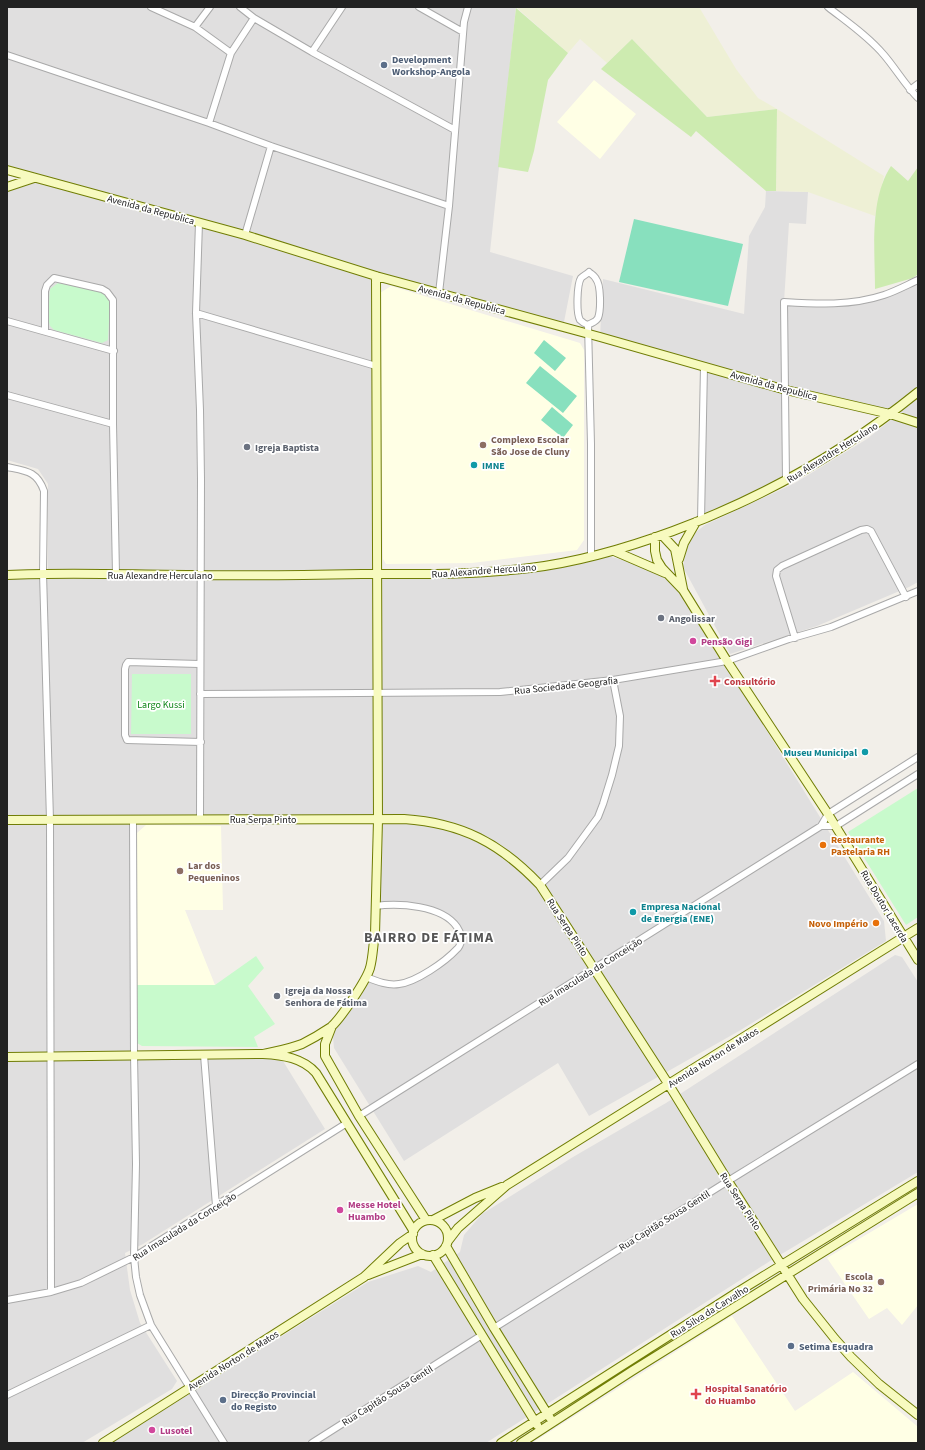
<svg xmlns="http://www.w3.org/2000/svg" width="925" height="1450" viewBox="0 0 925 1450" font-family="'Source Sans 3',sans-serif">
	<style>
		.residential { fill: #e0dfdf }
		.education { fill: #ffffe5 }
		.farmland { fill: #eef0d5 }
		.grass { fill: #cdebb0 }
		.park { fill: #c8facc }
		.pitch { fill: #88e0be }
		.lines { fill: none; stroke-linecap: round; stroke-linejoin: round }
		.street-casing { stroke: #a9a9a9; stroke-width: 8 }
		.secondary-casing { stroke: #707d05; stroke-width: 10 }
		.street { stroke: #fff; stroke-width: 6 }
		.secondary { stroke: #f7fabf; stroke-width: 8 }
		.service-dot { fill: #5c6f8a; stroke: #fff; stroke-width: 1.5 }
		.education-dot { fill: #8d6e63; stroke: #fff; stroke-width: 1.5 }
		.worship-dot { fill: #6b7280; stroke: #fff; stroke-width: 1.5 }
		.culture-dot { fill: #0f9aa8; stroke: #fff; stroke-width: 1.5 }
		.hotel-dot { fill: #d1479c; stroke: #fff; stroke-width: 1.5 }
		.health-dot { fill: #e0444e; stroke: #fff; stroke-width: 1.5 }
		.food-dot { fill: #e8710a; stroke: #fff; stroke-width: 1.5 }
		.labels { text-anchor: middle; stroke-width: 3.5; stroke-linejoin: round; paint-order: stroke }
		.service-label { font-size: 10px; font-weight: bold; fill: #4e5e75; stroke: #fff; text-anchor: start }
		.street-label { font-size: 10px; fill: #222; stroke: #fff }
		.education-label { font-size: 10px; font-weight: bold; fill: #785e54; stroke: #fff; text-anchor: start }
		.worship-label { font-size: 10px; font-weight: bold; fill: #5b616d; stroke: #fff; text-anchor: start }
		.culture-label { font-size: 10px; font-weight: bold; fill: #0d838f; stroke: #fff; text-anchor: start }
		.hotel-label { font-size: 10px; font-weight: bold; fill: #b23c85; stroke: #fff; text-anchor: start }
		.health-label { font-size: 10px; font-weight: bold; fill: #be3a42; stroke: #fff; text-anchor: start }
		.park-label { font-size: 10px; fill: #0c8416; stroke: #fff }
		.food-label { font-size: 10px; font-weight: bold; fill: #c56008; stroke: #fff; text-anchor: start }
		.district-label { font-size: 14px; font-weight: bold; letter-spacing: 1px; fill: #555; stroke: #fff }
	</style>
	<rect width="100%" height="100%" fill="#f2efe9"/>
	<path class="residential" d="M 7,7 L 516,7 L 490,252 L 573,276 L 563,327 L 376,276 L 378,574 L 540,570 L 608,556 L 634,563 L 664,577 L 682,596 L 719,658 L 759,718 L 884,921 L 886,941 L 739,1031 L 589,1116 L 558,1063 L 404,1161 L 334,1048 L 332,1026 L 366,977 L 384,983 L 410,980 L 451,955 L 462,938 L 451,921 L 423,908 L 375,906 L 378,820 L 134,820 L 134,1055 L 263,1054 L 283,1061 L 325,1129 L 143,1244 L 125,1253 L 130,1290 L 140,1323 L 177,1381 L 172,1389 L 82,1443 L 7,1443 L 7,575 L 48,573 L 48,484 L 38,469 L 7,460 L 7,187 L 33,178 L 7,170 Z
		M 766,191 L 808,192 L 806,224 L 789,223 L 784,302 L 816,304 L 884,295 L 918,280 L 918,392 L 890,414 L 786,390 L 786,480 L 701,520 L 704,366 L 600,337 L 603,279 L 744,314 L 749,236 L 765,207 Z
		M 918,398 L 918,582 L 909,587 L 817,626 L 730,654 L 683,567 L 687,544 L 696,532 L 705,525 L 795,483 L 867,439 Z
		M 895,955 L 902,957 L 918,982 L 918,1172 L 770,1261 L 486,1443 L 111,1443 L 368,1282 L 418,1266 L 431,1272 L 460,1252 L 464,1235 L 482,1214 L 573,1157 L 666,1103 Z"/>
	<path class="education" d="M 594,80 L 636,114 L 600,159 L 557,122 Z
		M 391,286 L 580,343 L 584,350 L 584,540 L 577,550 L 472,563 L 386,564 L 383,559 L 380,293 Z
		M 146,825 L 221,826 L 223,910 L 185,910 L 215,985 L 137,985 L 137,833 Z
		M 918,1204 L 918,1305 L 902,1325 L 887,1308 L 869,1319 L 827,1258 Z
		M 732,1316 L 795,1411 L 853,1372 L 918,1427 L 918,1443 L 532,1443 Z"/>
	<path class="farmland" d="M 516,7 L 699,7 L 736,69 L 758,98 L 777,109 L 884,176 L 875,216 L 808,192 L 776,191 L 777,109 L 707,117 L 632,39 L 607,63 L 580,39 L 568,53 Z"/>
	<path class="grass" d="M 516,8 L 568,53 L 548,80 L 534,151 L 528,172 L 498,167 Z
		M 632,39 L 707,117 L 777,109 L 776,191 L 766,191 L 696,131 L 691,137 L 601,69 Z
		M 891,166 L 908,181 L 918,167 L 918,274 L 913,278 L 875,289 C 875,250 869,200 891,166 Z"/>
	<path class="park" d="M 58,283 L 106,293 L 110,299 L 110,302 L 108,340 L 102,343 L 54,330 L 50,326 L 48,318 L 50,289 Z
		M 132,674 L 191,674 L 191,734 L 131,734 Z
		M 918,788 L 918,917 L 906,925 L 848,832 Z
		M 256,956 L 264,968 L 248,986 L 275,1024 L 254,1037 L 258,1047 L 142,1046 L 137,1043 L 137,985 L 215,985 Z"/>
	<path class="pitch" d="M 634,219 L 743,244 L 728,306 L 619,282 Z
		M 544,340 L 566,358 L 555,371 L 534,353 Z
		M 540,366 L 577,396 L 563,413 L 526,383 Z
		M 552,407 L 573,425 L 563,438 L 541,420 Z"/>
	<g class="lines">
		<defs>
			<path id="street" d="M 151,7 L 195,27 L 231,53
				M 240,7 L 254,18 L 312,52 L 455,130
				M 419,7 L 463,32
				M 828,7 C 847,22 868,36 884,55 C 896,69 905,85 918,98
				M 195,27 L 210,7
				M 312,52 L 342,7
				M 7,55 L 209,123 L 271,146 L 449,206
				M 910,90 L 918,84
				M 209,123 L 231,53 L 254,18
				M 199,223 L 196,313 L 200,410 L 201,479 L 200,819
				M 245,235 L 271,146
				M 589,272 C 591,274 595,276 596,279 C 601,285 601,310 598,318 C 596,322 591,323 588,325 C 585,324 582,322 580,320 C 576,313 577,284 581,278 C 583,276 587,274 589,272 Z
				M 439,293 L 449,206 L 464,22 L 468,7
				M 196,313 L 376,366
				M 7,321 L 114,351
				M 588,325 L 591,444 L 591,557
				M 45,331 L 45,291 L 47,285 L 54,278 L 102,289 L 107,292 L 113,300 L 113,424 L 116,574
				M 7,395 L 113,424
				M 7,467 C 26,471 37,471 44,491 L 43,573 L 50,820 L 51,1292
				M 786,480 L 784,302 C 817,304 851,306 884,295 C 896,291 907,285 918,280
				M 701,520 L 704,366
				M 795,638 L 776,576 L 777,570 L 782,566 L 861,530 L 867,529 L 871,531 L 906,597
				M 199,664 L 128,662 L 126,665 L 125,669 L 125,735 L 127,740 L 201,742
				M 200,694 L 500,692 L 613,680 L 727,661 L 789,639 L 831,627 L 918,591
				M 133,820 L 134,1055 L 136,1164 L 134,1257 L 136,1277 L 140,1295 L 151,1325 L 224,1443
				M 821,826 L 836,826 L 918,774
				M 540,885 L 568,858 L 598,817 L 603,804 L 612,775 L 619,746 L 620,716 L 613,680
				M 366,977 C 376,981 388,986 399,984 C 416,982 445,962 457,949 C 460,947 461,942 462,938 C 461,935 459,930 457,927 C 442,905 399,903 375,906
				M 204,1055 L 216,1206
				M 359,1116 L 821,826 L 828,814 L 918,757
				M 7,1300 L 51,1292 L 81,1283 L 134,1257 L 347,1123
				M 494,1328 L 728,1181 L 918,1064
				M 7,1395 L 151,1325
				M 312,1443 L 482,1335"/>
			<path id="secondary" d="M 7,170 L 245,235 L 376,276 L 600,337 L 786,390 L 890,414 L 918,423
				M 7,187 L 34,178
				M 662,535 L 675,549 L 683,589
				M 655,537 L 655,551 L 657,560 L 662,568 L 683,590 L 727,661 L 828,814 L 918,960
				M 614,551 L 665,573
				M 679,559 L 684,543 L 696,522
				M 7,575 C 71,572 135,575 199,575 C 253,576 308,575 362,574 C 418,574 474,575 530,568 C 579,562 627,548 673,531 C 762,498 844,452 918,392
				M 7,820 L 404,819 C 462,823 500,843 540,885 L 669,1085 L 728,1181 L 803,1299 L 835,1339 L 851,1357 L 879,1384 L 918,1415
				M 332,1026 L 325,1044 L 325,1056 L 359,1116 L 426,1220
				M 263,1054 C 276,1051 289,1049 302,1044 C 312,1039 322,1033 331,1027 C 341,1018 366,981 370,968 C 373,957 373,945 375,934 L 378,820 L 376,276
				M 7,1057 L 263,1054 C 283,1055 303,1058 316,1073 L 413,1230
				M 433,1220 L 475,1198 L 502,1187
				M412 1238a18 18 0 1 1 36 0a18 18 0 1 1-36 0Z
				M 448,1241 L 458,1228 L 507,1185 L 918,928
				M 446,1246 L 494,1328 L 550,1418
				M 433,1255 L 537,1425
				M 368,1275 L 422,1254
				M 103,1443 L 364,1277 L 400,1243 L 413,1234
				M 501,1443 L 736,1293 L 918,1181
				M 521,1443 L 632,1371 L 918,1193"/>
		</defs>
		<use href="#street" class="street-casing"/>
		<use href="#secondary" class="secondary-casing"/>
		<use href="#street" class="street"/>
		<use href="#secondary" class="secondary"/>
	</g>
	<g class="service-dot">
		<circle cx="384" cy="65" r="4"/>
		<circle cx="791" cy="1346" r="4"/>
		<circle cx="223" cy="1400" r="4"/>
	</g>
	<g class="education-dot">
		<circle cx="483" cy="445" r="4"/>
		<circle cx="180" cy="871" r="4"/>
		<circle cx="881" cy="1282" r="4"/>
	</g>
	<g class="worship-dot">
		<circle cx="247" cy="447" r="4"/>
		<circle cx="661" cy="618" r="4"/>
		<circle cx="277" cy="996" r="4"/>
	</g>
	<g class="culture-dot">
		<circle cx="474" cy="465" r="4"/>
		<circle cx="865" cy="752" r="4"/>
		<circle cx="633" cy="912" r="4"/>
	</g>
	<g class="hotel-dot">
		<circle cx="693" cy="641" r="4"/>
		<circle cx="340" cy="1210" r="4"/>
		<circle cx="152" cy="1430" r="4"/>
	</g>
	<g class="health-dot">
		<path d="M713 675h4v4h4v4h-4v4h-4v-4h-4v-4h4z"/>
		<path d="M694 1388h4v4h4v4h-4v4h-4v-4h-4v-4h4z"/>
	</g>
	<g class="food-dot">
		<circle cx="823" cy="845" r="4"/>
		<circle cx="876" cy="923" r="4"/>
	</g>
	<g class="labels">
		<g class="service-label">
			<text x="392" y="63">Development<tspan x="392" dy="12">Workshop-Angola</tspan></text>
			<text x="799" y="1350">Setima Esquadra</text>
			<text x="231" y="1398">Direcção Provincial<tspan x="231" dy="12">do Registo</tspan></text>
		</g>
		<g class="street-label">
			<text transform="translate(151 209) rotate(15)" y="4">Avenida da Republica</text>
			<text transform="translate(462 299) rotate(15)" y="4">Avenida da Republica</text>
			<text transform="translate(774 385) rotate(15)" y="4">Avenida da Republica</text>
			<text transform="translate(832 452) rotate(-32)" y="4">Rua Alexandre Herculano</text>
			<text transform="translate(484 570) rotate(-4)" y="4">Rua Alexandre Herculano</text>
			<text x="160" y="579">Rua Alexandre Herculano</text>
			<text transform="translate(566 685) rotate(-6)" y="4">Rua Sociedade Geografia</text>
			<text x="263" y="823">Rua Serpa Pinto</text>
			<text transform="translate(885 906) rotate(59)" y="4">Rua Doutor Lacerda</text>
			<text transform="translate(568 927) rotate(57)" y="4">Rua Serpa Pinto</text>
			<text transform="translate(590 971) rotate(-32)" y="4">Rua Imaculada da Conceição</text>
			<text transform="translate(713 1057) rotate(-32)" y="4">Avenida Norton de Matos</text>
			<text transform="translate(741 1201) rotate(57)" y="4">Rua Serpa Pinto</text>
			<text transform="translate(664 1220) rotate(-32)" y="4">Rua Capitão Sousa Gentil</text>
			<text transform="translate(184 1226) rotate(-32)" y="4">Rua Imaculada da Conceição</text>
			<text transform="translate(709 1311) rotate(-32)" y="4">Rua Silva da Carvalho</text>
			<text transform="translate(233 1360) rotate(-32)" y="4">Avenida Norton de Matos</text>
			<text transform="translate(387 1395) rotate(-32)" y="4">Rua Capitão Sousa Gentil</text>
		</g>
		<g class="education-label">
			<text x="491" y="443">Complexo Escolar<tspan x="491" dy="12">São Jose de Cluny</tspan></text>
			<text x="188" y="869">Lar dos<tspan x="188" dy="12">Pequeninos</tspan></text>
			<text x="873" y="1280" text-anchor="end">Escola<tspan x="873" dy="12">Primária No 32</tspan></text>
		</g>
		<g class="worship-label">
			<text x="255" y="451">Igreja Baptista</text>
			<text x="669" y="622">Angolissar</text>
			<text x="285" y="994">Igreja da Nossa<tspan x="285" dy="12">Senhora de Fátima</tspan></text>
		</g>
		<g class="culture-label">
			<text x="482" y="469">IMNE</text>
			<text x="857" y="756" text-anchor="end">Museu Municipal</text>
			<text x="641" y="910">Empresa Nacional<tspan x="641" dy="12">de Energia (ENE)</tspan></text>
		</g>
		<g class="hotel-label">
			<text x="701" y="645">Pensão Gigi</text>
			<text x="348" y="1208">Messe Hotel<tspan x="348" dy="12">Huambo</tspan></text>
			<text x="160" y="1434">Lusotel</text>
		</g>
		<g class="health-label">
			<text x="724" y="685">Consultório</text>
			<text x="705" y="1392">Hospital Sanatório<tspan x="705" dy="12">do Huambo</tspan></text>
		</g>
		<g class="park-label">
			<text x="161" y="708">Largo Kussi</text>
		</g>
		<g class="food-label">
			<text x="831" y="843">Restaurante<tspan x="831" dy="12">Pastelaria RH</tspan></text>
			<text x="868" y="927" text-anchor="end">Novo Império</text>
		</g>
		<g class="district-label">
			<text x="429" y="942">BAIRRO DE FÁTIMA</text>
		</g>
	</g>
	<rect width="925" height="1450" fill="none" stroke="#222222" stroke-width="16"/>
</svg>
